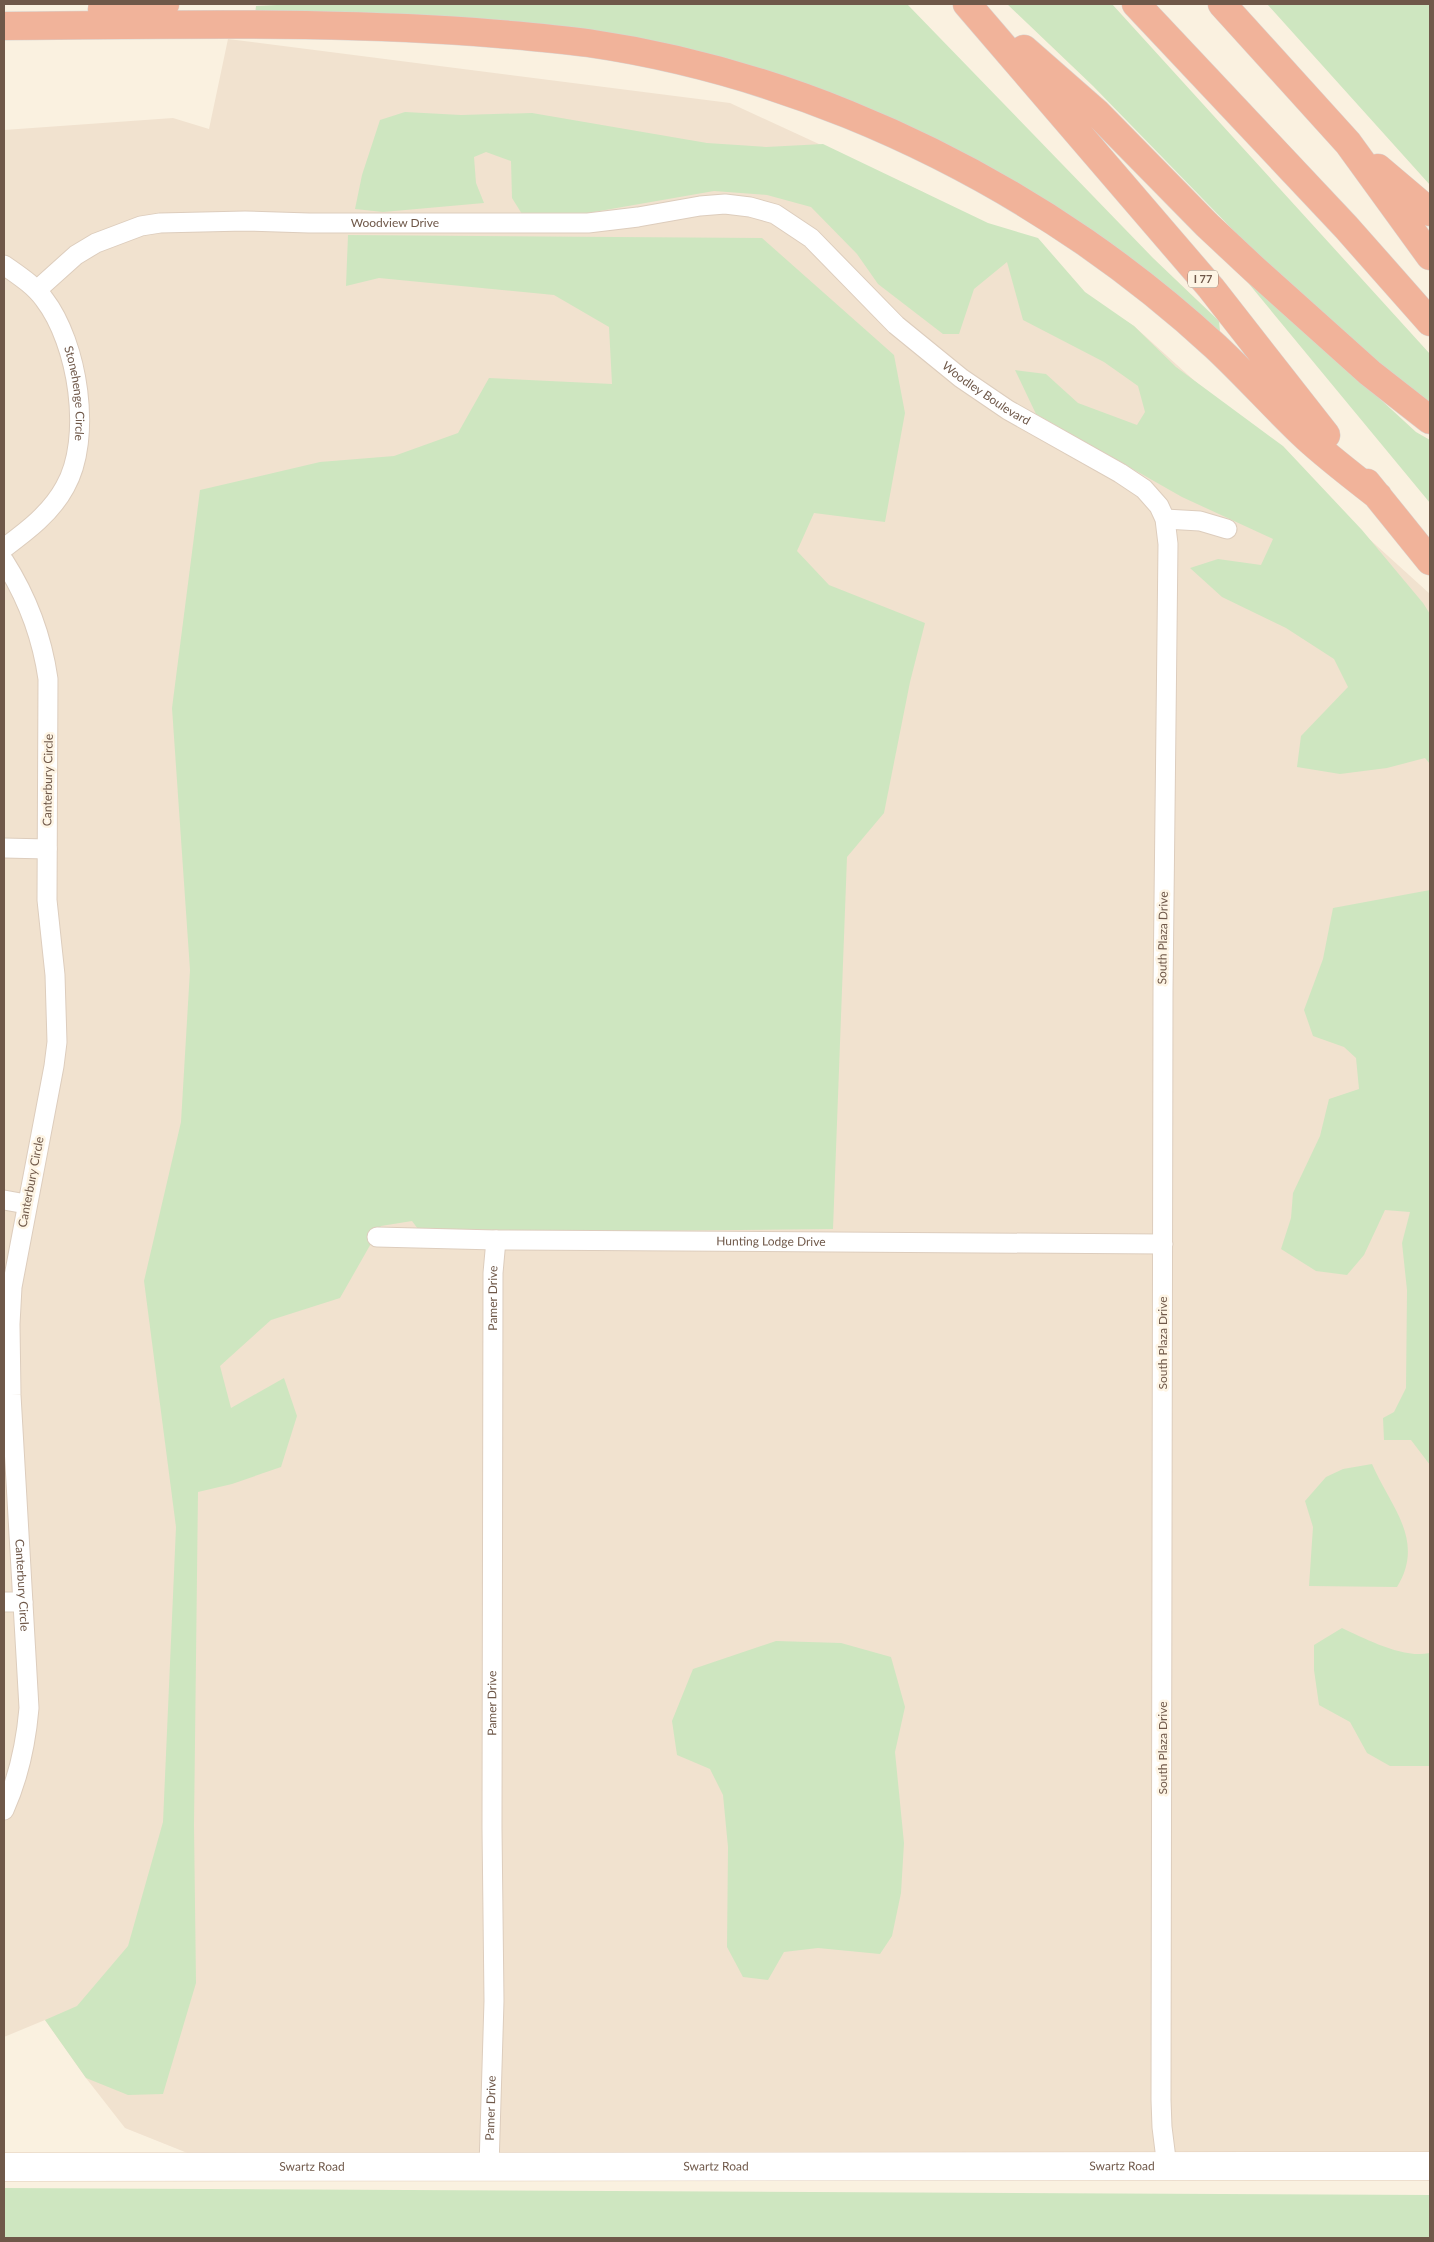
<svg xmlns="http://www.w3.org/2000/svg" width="1434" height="2242" viewBox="0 0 1434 2242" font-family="Lato,sans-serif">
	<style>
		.residential { fill: #f1e2cf }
		.green { fill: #cee6c0 }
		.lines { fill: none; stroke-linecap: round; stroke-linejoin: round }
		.street-casing { stroke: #ddcdbd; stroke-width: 21 }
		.secondary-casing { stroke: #e2cebb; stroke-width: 29 }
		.highway-casing { stroke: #dad4d0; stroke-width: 29 }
		.street { stroke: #fff; stroke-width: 19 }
		.secondary { stroke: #fff; stroke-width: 28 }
		.highway { stroke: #f1b39a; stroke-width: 28 }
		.labels { text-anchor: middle; stroke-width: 5; stroke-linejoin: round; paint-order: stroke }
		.shield { fill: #fef5e5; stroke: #9a8778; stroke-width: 1 }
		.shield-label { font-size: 11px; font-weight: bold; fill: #6f5849 }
		.street-label { font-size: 12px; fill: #6f5849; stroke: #fef5e5 }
	</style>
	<rect width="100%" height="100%" fill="#faf1e0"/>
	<path class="residential" d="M 228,39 L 730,103 L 923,192 L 1134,326 L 1430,594 L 1430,2155 L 190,2154 L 125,2128 L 86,2078 L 45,2020 L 4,2037 L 4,130 L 173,118 L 209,129 Z"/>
	<path class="green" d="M 297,4 L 907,4 L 1153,258 L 1219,321 L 1221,341 L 1052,213 L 734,67 L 255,15 L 256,6 Z
		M 1007,4 L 1112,4 L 1430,354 L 1430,404 L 1309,308 L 1093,86 Z
		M 1267,4 L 1430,4 L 1430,185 Z
		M 405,112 L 461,115 L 532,113 L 707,143 L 766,147 L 823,144 L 988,223 L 1038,238 L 1085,292 L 1134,326 L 1176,367 L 1283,446 L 1362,530 L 1423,603 L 1430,614 L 1430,764 L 1425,758 L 1387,768 L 1340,774 L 1297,767 L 1301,736 L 1348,687 L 1334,659 L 1286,628 L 1222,597 L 1190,568 L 1218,559 L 1261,565 L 1273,539 L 1182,497 L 1036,414 L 1015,370 L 1046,374 L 1078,403 L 1137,425 L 1145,412 L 1138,386 L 1104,362 L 1023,320 L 1007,262 L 974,289 L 959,334 L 943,334 L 878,284 L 857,254 L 811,207 L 767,195 L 714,191 L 588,213 L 522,214 L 512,198 L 511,161 L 486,152 L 474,157 L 476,183 L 484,203 L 383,212 L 355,209 L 362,175 L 380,120 Z
		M 348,235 L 762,238 L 894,355 L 905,413 L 885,522 L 814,513 L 797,551 L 829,585 L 925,623 L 910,682 L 884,813 L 847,857 L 833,1229 L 421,1233 L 412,1221 L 381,1226 L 340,1298 L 271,1320 L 220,1366 L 231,1408 L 284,1378 L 297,1416 L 281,1467 L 232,1484 L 198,1492 L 194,1825 L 196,1983 L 163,2094 L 128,2095 L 86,2078 L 45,2020 L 77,2006 L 128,1946 L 163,1822 L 176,1527 L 144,1281 L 181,1122 L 190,970 L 172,708 L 200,490 L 320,462 L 394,456 L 458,433 L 489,378 L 612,384 L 609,327 L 554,295 L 379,278 L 346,286 Z
		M 1230,261 L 1416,432 L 1430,440 L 1430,503 Z
		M 1430,890 L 1430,1465 L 1411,1440 L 1384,1440 L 1383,1418 L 1394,1412 L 1406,1388 L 1407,1290 L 1402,1243 L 1410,1212 L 1385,1210 L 1364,1255 L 1347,1275 L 1316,1271 L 1281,1249 L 1291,1218 L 1293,1193 L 1320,1136 L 1329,1099 L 1359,1089 L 1356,1058 L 1344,1047 L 1313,1036 L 1304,1010 L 1323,959 L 1333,908 Z
		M 1372,1464 C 1390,1506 1426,1540 1397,1587 L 1309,1586 L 1313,1527 L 1305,1501 L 1326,1477 L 1343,1469 Z
		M 1342,1628 C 1366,1639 1403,1659 1430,1653 L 1430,1766 L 1390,1766 L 1367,1753 L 1350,1722 L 1319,1705 L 1314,1670 L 1314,1645 Z
		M 776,1641 L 841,1643 L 891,1657 L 905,1707 L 895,1752 L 904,1843 L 901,1893 L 892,1936 L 880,1954 L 818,1948 L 784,1952 L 768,1980 L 743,1977 L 727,1947 L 728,1847 L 723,1795 L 710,1769 L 677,1755 L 672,1721 L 693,1669 Z
		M 4,2188 L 1430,2195 L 1430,2238 L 4,2238 Z"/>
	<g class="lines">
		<defs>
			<g id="street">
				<path id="s1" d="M 4,265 C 18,275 34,285 44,299 C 78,343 93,438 65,487 C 51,513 27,531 4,548"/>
				<path id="s2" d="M 37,290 L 76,255 L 96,243 L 141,226 L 160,223 L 245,221 L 309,223 L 588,223 L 638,217 L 700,206 L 725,204 L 750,207 L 775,214 L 811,238 L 896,325 L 961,378 L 1008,410 L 1120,473 L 1144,489 L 1159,506 L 1165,519 L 1168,544 L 1163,991 L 1161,2100 L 1162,2127 L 1167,2167"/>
				<path d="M 1165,519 L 1200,521 L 1227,529"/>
				<path id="s3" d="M 4,561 C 27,597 42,637 48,679 L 47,900 L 55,975 L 57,1042 L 54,1066 L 12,1287 L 10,1324 L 11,1395 L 29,1708 C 26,1743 19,1777 4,1810"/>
				<path d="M 4,848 L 47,849"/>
				<path d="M 4,1200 L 26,1204"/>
				<path id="s4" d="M 377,1237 L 496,1240 L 1163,1244"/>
				<path d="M 4,1602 L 23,1602"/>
				<path id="s5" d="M 489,2167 L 494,2001 L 492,1828 L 493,1273 L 496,1240"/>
			</g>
			<g id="secondary">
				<path id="s6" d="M 4,2167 L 1430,2166"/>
			</g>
			<path id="highway" d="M 967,4 L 1211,288 L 1326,435
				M 1136,4 L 1346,227 L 1430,322
				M 1222,4 L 1348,143 L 1430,256
				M 102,9 L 165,4
				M 4,26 C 161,25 318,21 475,32 C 513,35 551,38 588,43 C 766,69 938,141 1085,242 C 1131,274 1175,309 1216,347 C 1247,376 1276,409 1307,438 C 1330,459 1354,477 1378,496
				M 1024,49 L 1097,113 L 1207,225 L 1254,269 L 1370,373 L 1430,420
				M 1378,168 L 1430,212
				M 1367,483 L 1430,561"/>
		</defs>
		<use href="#street" class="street-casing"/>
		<use href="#secondary" class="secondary-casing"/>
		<use href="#highway" class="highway-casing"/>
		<use href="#street" class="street"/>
		<use href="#secondary" class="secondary"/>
		<use href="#highway" class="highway"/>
	</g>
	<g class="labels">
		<rect class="shield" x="1188" y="270.5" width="30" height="17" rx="4"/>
		<g class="shield-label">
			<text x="1203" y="283">I 77</text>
		</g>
		<g class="street-label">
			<text dy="4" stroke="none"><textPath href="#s2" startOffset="378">Woodview Drive</textPath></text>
			<text dy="4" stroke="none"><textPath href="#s2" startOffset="1039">Woodley Boulevard</textPath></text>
			<text dy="4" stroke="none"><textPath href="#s1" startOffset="154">Stonehenge Circle</textPath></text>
			<text transform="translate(48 780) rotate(-89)" y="4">Canterbury Circle</text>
			<text transform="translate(1163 938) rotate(-89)" y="4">South Plaza Drive</text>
			<text transform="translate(31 1182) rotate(-79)" y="4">Canterbury Circle</text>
			<text dy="4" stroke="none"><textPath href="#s4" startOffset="394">Hunting Lodge Drive</textPath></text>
			<text dy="4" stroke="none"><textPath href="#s5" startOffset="869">Pamer Drive</textPath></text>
			<text transform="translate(1163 1343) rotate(-90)" y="4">South Plaza Drive</text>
			<text dy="4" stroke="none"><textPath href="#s3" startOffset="1038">Canterbury Circle</textPath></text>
			<text dy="4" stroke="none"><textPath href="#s5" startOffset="464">Pamer Drive</textPath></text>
			<text transform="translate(1163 1748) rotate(-90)" y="4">South Plaza Drive</text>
			<text dy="4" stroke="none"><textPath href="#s5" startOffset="59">Pamer Drive</textPath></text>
			<text dy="4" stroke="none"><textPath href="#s6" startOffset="1118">Swartz Road</textPath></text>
			<text dy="4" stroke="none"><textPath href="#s6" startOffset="308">Swartz Road</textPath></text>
			<text dy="4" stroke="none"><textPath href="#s6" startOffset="712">Swartz Road</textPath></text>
		</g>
	</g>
	<rect width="1434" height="2242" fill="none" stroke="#6f5849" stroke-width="10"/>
</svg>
